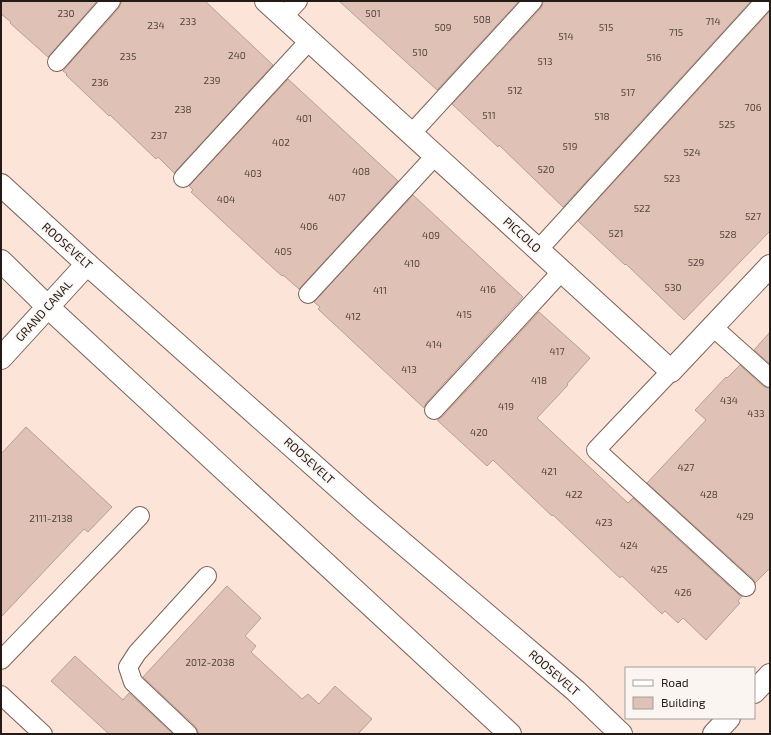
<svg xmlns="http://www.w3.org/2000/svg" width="771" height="735" viewBox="0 0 771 735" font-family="'Exo 2',sans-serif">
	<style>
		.building { fill: #dfc2b5; stroke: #ba9e92 }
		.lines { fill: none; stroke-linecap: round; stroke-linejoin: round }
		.service-casing { stroke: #7c6257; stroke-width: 20 }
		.minor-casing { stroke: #7c6257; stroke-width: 24 }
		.tertiary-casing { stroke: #7c6257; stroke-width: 24 }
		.service { stroke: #fff; stroke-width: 18 }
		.minor { stroke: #fff; stroke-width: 22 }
		.tertiary { stroke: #fff; stroke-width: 22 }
		.labels { text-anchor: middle; stroke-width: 3; stroke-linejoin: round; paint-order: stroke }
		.number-label { font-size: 10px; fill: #54453e }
		.street-label { font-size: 12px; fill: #251b16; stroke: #fbf5f2 }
	</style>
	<rect width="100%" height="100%" fill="#fce4d9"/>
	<path class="building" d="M 1,1 L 97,1 L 48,57 L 10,23 L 11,22 L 1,14 Z
		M 121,1 L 205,1 L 273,65 L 174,173 L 158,157 L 156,159 L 110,115 L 109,116 L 66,75 L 67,74 L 63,71 L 119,8 L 121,3 Z
		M 339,1 L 519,1 L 437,90 Z
		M 543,1 L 751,1 L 563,207 L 499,145 L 498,147 L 452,104 L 541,8 L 543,4 Z
		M 770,11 L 770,231 L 684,320 L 626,264 L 625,265 L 578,221 Z
		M 288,79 L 398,181 L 299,289 L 283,275 L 282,276 L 262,258 L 191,192 L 193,190 L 189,186 Z
		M 413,195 L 523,297 L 426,403 L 424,408 L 318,309 L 320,307 L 314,302 Z
		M 539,312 L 590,358 L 567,384 L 568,385 L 537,418 L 628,503 L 633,498 L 739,595 L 742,596 L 738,601 L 740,603 L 706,640 L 683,618 L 678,623 L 665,611 L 662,614 L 622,576 L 620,578 L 553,515 L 552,516 L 493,460 L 487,466 L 437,420 L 442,417 Z
		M 770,332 L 770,364 L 754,350 Z
		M 740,365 L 763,386 L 767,388 L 770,388 L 770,568 L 755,583 L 753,579 L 647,483 L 706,420 L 695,410 L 726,377 L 727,378 Z
		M 26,427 L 112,507 L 88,532 L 84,529 L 1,617 L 1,454 Z
		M 227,586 L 261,618 L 245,636 L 256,646 L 251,652 L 302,699 L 308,694 L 319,704 L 335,686 L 372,719 L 358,734 L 198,734 L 198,731 L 195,726 L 143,677 Z
		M 75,656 L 123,700 L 129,693 L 173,734 L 109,734 L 51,681 Z"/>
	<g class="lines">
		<defs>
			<path id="service" d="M 283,17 L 298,1
				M 57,62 L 111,1
				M 411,134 L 533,1
				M 183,178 L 309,41
				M 538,250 L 765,1
				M 308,294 L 435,156
				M 713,327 L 770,378
				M 671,371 L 596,450 L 746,587
				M 434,410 L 562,271
				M 1,660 L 140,516
				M 1,695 L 43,734
				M 188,734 L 133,682 L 128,667 L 137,653 L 207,576"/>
			<path id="minor" d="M 266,1 L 671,371 L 770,266
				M 1,358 L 87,264"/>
			<path id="tertiary" d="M 1,185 L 87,264 L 258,416 L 365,511 L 576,691 L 621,734
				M 1,261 L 48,307 L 510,734
				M 754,692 L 770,675
				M 714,734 L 729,718"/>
		</defs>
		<use href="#service" class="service-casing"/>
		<use href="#minor" class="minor-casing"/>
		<use href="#tertiary" class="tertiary-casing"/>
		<use href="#service" class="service"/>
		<use href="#minor" class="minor"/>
		<use href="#tertiary" class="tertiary"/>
	</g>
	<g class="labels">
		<g class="number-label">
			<text x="66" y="17">230</text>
			<text x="373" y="17">501</text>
			<text x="482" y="23">508</text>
			<text x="188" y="25">233</text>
			<text x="713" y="25">714</text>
			<text x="156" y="29">234</text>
			<text x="443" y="31">509</text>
			<text x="606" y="31">515</text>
			<text x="676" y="36">715</text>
			<text x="566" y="40">514</text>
			<text x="420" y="56">510</text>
			<text x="237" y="59">240</text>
			<text x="128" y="60">235</text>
			<text x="654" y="61">516</text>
			<text x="545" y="65">513</text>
			<text x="212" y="84">239</text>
			<text x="100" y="86">236</text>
			<text x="515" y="94">512</text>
			<text x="628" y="96">517</text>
			<text x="753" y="111">706</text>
			<text x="183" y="113">238</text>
			<text x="489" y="119">511</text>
			<text x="602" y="120">518</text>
			<text x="304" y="122">401</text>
			<text x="727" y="128">525</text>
			<text x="159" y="139">237</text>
			<text x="281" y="146">402</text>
			<text x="570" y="150">519</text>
			<text x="692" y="156">524</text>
			<text x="546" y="173">520</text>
			<text x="361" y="175">408</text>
			<text x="253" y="177">403</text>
			<text x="672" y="182">523</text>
			<text x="337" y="201">407</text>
			<text x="226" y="203">404</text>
			<text x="642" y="212">522</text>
			<text x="753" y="220">527</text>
			<text x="309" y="230">406</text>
			<text x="616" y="237">521</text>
			<text x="728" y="238">528</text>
			<text x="431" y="239">409</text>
			<text x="283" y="255">405</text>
			<text x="696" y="266">529</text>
			<text x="412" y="267">410</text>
			<text x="673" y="291">530</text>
			<text x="488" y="293">416</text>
			<text x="380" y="294">411</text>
			<text x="464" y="318">415</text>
			<text x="353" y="320">412</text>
			<text x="434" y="348">414</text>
			<text x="557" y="355">417</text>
			<text x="409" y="373">413</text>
			<text x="539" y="384">418</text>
			<text x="729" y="404">434</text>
			<text x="506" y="410">419</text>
			<text x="756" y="417">433</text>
			<text x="479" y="436">420</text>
			<text x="686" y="471">427</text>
			<text x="549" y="475">421</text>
			<text x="574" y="498">422</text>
			<text x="709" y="498">428</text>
			<text x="745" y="520">429</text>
			<text x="51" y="522">2111-2138</text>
			<text x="604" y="526">423</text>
			<text x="629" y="549">424</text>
			<text x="659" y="573">425</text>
			<text x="683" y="596">426</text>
			<text x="210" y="666">2012-2038</text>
		</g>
		<g class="street-label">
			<text transform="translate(522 235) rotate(42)" y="4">PICCOLO</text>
			<text transform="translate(67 246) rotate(42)" y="4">ROOSEVELT</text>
			<text transform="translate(44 311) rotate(-48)" y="4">GRAND CANAL</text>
			<text transform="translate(309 461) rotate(42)" y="4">ROOSEVELT</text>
			<text transform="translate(554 673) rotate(41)" y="4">ROOSEVELT</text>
		</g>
	</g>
	<rect width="771" height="735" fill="none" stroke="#251b16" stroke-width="4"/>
	<rect x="625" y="667" width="130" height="52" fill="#fbf5f2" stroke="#a59e9a"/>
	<rect x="633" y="680" width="20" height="6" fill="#ffffff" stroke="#a59e9a"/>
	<text x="661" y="687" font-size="12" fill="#251b16">Road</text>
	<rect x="633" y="697" width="20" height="12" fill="#dfc2b5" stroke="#a59e9a"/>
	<text x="661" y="707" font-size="12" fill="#251b16">Building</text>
</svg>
